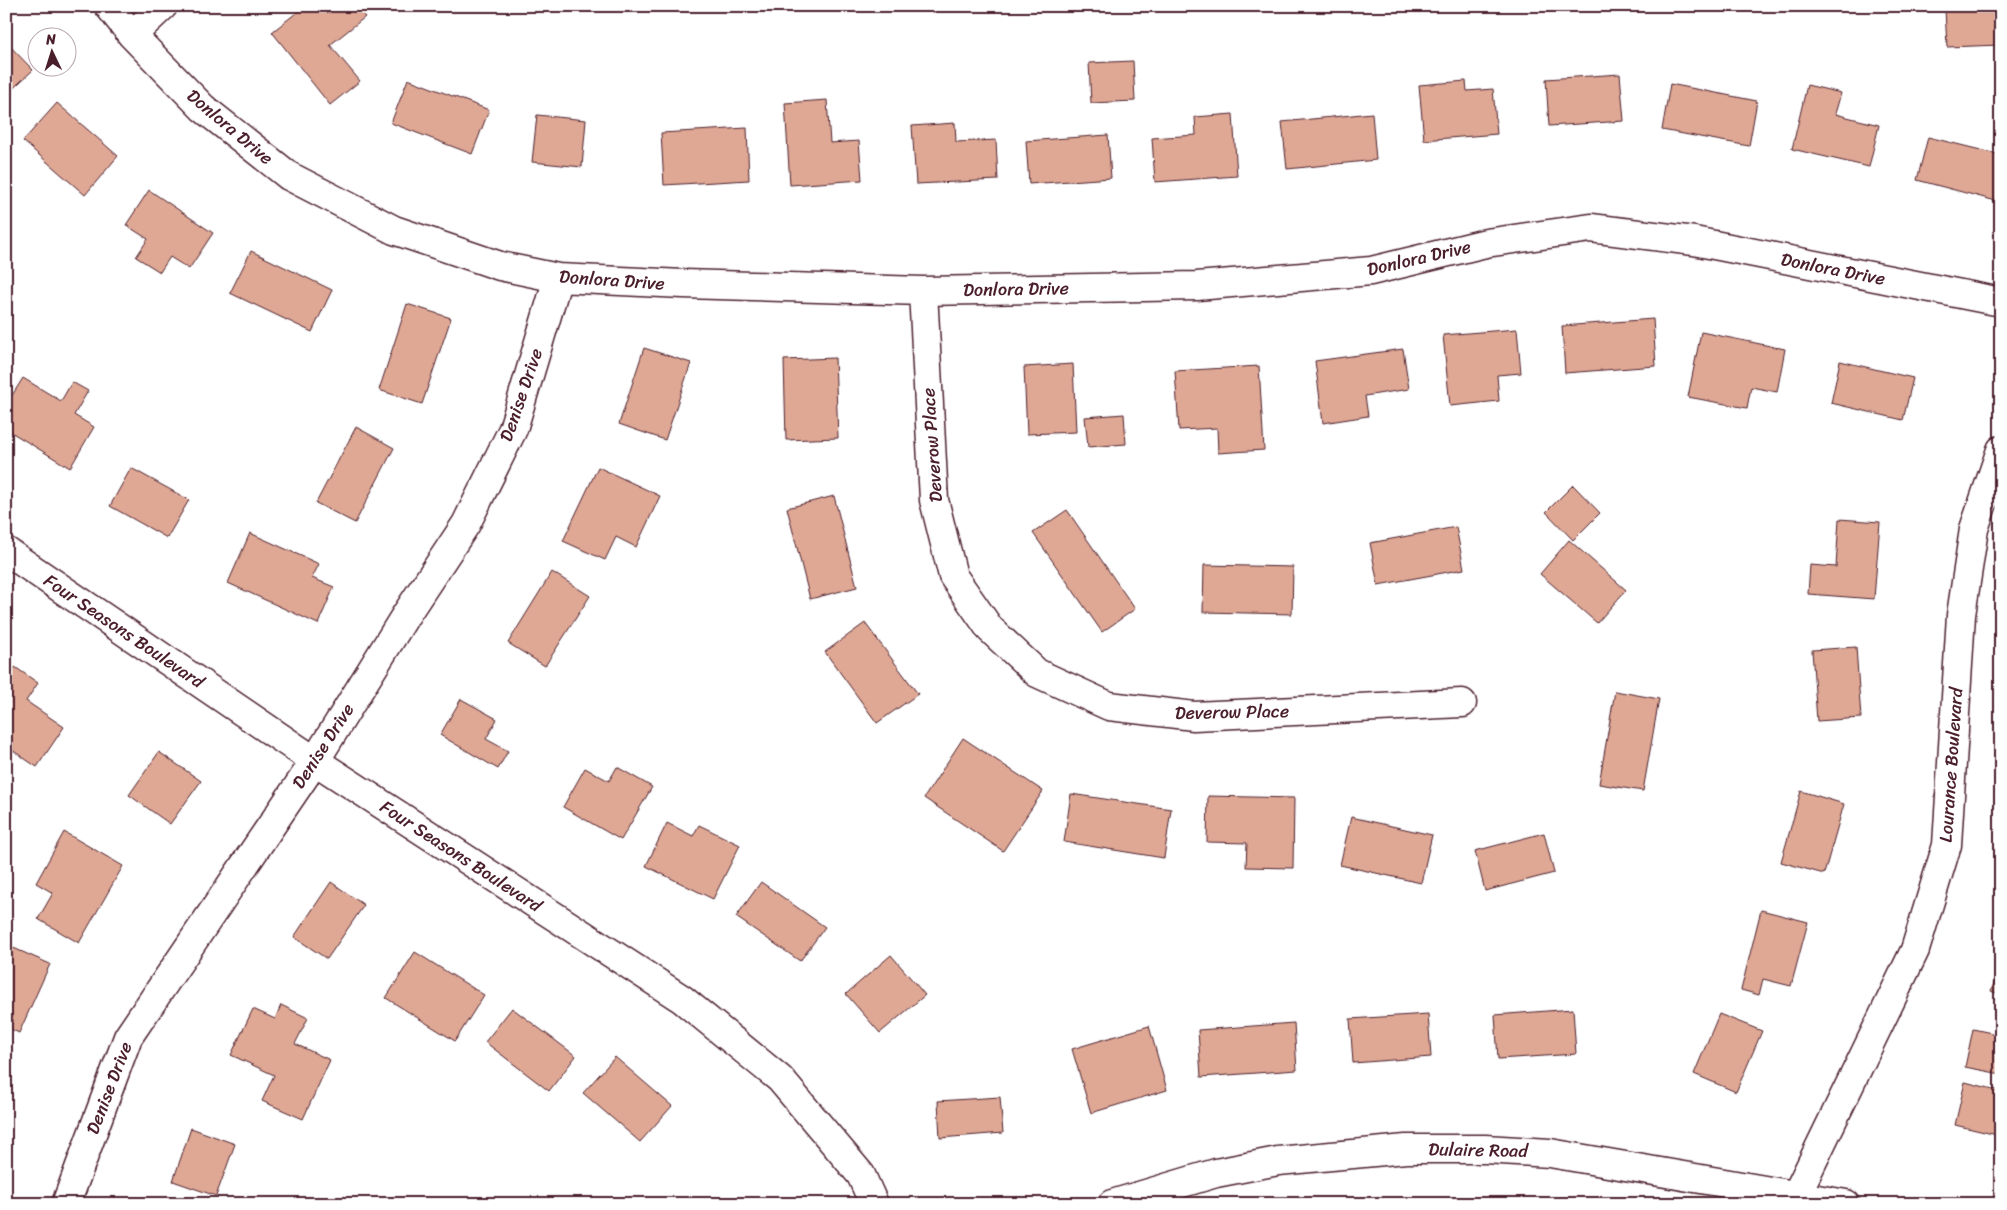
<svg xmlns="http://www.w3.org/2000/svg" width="2007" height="1210" viewBox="0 0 2007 1210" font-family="Sriracha,sans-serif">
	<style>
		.building { fill: #dfa895; stroke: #4a1f2b }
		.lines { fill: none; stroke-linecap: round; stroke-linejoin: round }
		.street-casing { stroke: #4a1f2b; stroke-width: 31 }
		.secondary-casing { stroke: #4a1f2b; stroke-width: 31 }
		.street { stroke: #fff; stroke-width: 28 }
		.secondary { stroke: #fff; stroke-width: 28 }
		.labels { text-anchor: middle; stroke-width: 5; stroke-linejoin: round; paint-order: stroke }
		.street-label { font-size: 18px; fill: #4a1f2b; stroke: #fff }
	</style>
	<rect width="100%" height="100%" fill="#fff"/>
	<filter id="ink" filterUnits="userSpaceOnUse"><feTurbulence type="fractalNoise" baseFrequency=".02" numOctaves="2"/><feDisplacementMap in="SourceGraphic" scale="10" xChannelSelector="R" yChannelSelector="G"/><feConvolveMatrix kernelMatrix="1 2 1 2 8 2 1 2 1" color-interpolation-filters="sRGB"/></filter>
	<g filter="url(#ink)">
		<path class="building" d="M 305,6 L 356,6 L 365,17 L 330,45 L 360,81 L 330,105 L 272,32 Z
			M 1967,6 L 2001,6 L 2001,45 L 1947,47 L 1945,10 L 1967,9 Z
			M 6,42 L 33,70 L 6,95 Z
			M 1133,61 L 1135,101 L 1091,103 L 1089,63 Z
			M 1620,74 L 1624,121 L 1549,126 L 1546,79 Z
			M 408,79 L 489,110 L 472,154 L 391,123 Z
			M 1466,81 L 1467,91 L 1493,89 L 1497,134 L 1424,140 L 1419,85 Z
			M 1670,84 L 1757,101 L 1749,146 L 1662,130 Z
			M 1807,85 L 1841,93 L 1835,114 L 1879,125 L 1869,167 L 1792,149 Z
			M 827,100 L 830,143 L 859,141 L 862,180 L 790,185 L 785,103 Z
			M 57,103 L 118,156 L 85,195 L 23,141 Z
			M 1372,113 L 1376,160 L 1287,169 L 1282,122 Z
			M 1233,114 L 1237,176 L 1155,182 L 1152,138 L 1196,135 L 1195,117 Z
			M 537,115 L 586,120 L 582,167 L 532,162 Z
			M 955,123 L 956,142 L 996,140 L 998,180 L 916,184 L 912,126 Z
			M 747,128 L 749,180 L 664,185 L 661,133 Z
			M 1108,135 L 1111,178 L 1029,184 L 1026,141 Z
			M 1928,137 L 2001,155 L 2001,183 L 1996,201 L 1917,180 Z
			M 149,190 L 213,233 L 189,269 L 170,257 L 160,272 L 136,257 L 148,239 L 126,225 Z
			M 251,251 L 332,290 L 312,332 L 230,293 Z
			M 407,304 L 451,318 L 422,404 L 379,390 Z
			M 1653,319 L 1656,366 L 1565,373 L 1562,326 Z
			M 1517,329 L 1521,373 L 1497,375 L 1499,401 L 1450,406 L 1443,335 Z
			M 1701,332 L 1785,349 L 1777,392 L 1751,387 L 1747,408 L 1688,397 Z
			M 644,348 L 691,363 L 665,440 L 619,424 Z
			M 1403,349 L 1409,389 L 1365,396 L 1368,416 L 1323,423 L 1315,361 Z
			M 835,358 L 838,438 L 786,440 L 784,360 Z
			M 1840,361 L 1913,378 L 1903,420 L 1831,403 Z
			M 1073,364 L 1076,432 L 1027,434 L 1024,367 Z
			M 1259,366 L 1264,450 L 1218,453 L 1217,428 L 1179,430 L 1175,371 Z
			M 23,378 L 61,401 L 72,382 L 88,391 L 74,415 L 94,427 L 70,468 L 6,429 L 6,405 Z
			M 1124,414 L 1126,444 L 1088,447 L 1085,417 Z
			M 356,427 L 394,448 L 355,523 L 316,503 Z
			M 598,467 L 660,496 L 636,547 L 616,537 L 605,560 L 563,541 Z
			M 131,468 L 189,500 L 167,538 L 110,506 Z
			M 1573,485 L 1600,513 L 1573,540 L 1546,512 Z
			M 834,496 L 857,587 L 810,599 L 787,508 Z
			M 1067,510 L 1135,609 L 1102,632 L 1033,533 Z
			M 1839,519 L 1880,522 L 1874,599 L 1808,594 L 1810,565 L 1836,567 Z
			M 1456,527 L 1464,569 L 1378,585 L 1370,543 Z
			M 250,533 L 319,564 L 312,578 L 334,587 L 318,624 L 228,583 Z
			M 1569,540 L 1626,590 L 1597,623 L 1540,574 Z
			M 1204,565 L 1293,567 L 1292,614 L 1203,612 Z
			M 552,572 L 590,596 L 545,666 L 508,643 Z
			M 865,623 L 918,694 L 877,723 L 825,652 Z
			M 1856,647 L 1861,718 L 1817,721 L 1812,650 Z
			M 15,667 L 38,683 L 26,701 L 64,727 L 37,767 L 6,746 L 6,679 Z
			M 1615,691 L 1659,699 L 1643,791 L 1599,784 Z
			M 461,699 L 497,719 L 486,739 L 508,751 L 498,769 L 440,735 Z
			M 963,738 L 1043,791 L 1003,851 L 924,798 Z
			M 159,752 L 201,781 L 170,824 L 129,795 Z
			M 617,767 L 652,787 L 621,840 L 563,807 L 585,768 L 609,781 Z
			M 1801,791 L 1844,804 L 1824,874 L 1781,862 Z
			M 1071,794 L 1171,809 L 1164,858 L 1064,842 Z
			M 1208,796 L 1294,798 L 1293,868 L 1246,867 L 1247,843 L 1207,842 Z
			M 1351,817 L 1432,835 L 1421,883 L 1340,865 Z
			M 667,823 L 693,836 L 699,825 L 740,845 L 713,899 L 646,866 Z
			M 64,832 L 123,866 L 79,943 L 38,919 L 53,893 L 36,883 Z
			M 1544,833 L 1554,873 L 1485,891 L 1475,851 Z
			M 331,882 L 364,905 L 327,959 L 294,937 Z
			M 761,882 L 825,927 L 800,961 L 736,917 Z
			M 1761,910 L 1808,922 L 1791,986 L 1763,979 L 1759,995 L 1741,990 Z
			M 9,946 L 50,964 L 19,1033 L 6,1027 L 6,952 Z
			M 415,952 L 484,995 L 455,1041 L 386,998 Z
			M 891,955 L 925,995 L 880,1033 L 846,994 Z
			M 2001,964 L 2001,995 L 1991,991 Z
			M 281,1005 L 308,1018 L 295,1044 L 330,1060 L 303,1119 L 262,1101 L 274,1075 L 231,1055 L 253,1009 L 275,1019 Z
			M 512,1008 L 576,1056 L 549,1091 L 485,1042 Z
			M 1573,1009 L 1576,1054 L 1498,1059 L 1495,1015 Z
			M 1428,1014 L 1431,1057 L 1353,1063 L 1350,1019 Z
			M 1719,1014 L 1762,1031 L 1736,1092 L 1694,1074 Z
			M 1294,1023 L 1297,1070 L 1201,1077 L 1198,1030 Z
			M 1149,1026 L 1167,1090 L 1091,1113 L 1072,1049 Z
			M 1973,1029 L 2001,1035 L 2001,1074 L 1965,1067 Z
			M 615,1057 L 672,1106 L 640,1142 L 583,1093 Z
			M 1965,1082 L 2001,1091 L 2001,1136 L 1955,1125 Z
			M 1000,1097 L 1003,1133 L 940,1138 L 938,1101 Z
			M 191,1128 L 235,1144 L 216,1196 L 173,1181 Z"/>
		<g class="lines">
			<defs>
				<path id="street" d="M 109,6 L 132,35 L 203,108 L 289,176 L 394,230 L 500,266 L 558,278 L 683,284 L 923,291 L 1197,286 L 1371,271 L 1486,243 L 1591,228 L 1694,241 L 2001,302
					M 132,35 L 163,6
					M 923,291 L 934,500 L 953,576 L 990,629 L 1037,673 L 1109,706 L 1194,716 L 1462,703
					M 66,1204 L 128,1037 L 315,761 L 407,613 L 466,524 L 513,429 L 558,278
					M 1112,1204 L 1216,1173 L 1278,1161 L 1406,1149 L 1485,1149 L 1550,1153 L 1846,1204
					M 1792,1204 L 1915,950 L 1947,845 L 1961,615 L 1974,529 L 2001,450"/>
				<path id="secondary" d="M 6,551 L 315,761 L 682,999 L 780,1079 L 861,1175 L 874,1204"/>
			</defs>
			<use href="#street" class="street-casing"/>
			<use href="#secondary" class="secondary-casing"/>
			<use href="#street" class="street"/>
			<use href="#secondary" class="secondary"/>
		</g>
	</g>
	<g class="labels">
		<g class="street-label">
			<text transform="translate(230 127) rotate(40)" y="6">Donlora Drive</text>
			<text transform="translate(1419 258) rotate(-13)" y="6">Donlora Drive</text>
			<text transform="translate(1833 269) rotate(11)" y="6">Donlora Drive</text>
			<text transform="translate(612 280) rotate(4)" y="6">Donlora Drive</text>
			<text transform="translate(1016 289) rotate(-1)" y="6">Donlora Drive</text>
			<text transform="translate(521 395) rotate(-71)" y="6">Denise Drive</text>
			<text transform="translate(932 445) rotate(-94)" y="6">Deverow Place</text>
			<text transform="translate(124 631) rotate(34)" y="6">Four Seasons Boulevard</text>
			<text transform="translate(1232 712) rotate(-1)" y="6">Deverow Place</text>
			<text transform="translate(323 746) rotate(-57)" y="6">Denise Drive</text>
			<text transform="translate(1951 765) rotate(-86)" y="6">Lourance Boulevard</text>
			<text transform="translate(461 856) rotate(33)" y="6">Four Seasons Boulevard</text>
			<text transform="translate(109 1088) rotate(-69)" y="6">Denise Drive</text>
			<text transform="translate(1478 1150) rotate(1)" y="6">Dulaire Road</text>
		</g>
	</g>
	<rect width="2007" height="1210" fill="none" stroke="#fff" stroke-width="25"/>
	<rect x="12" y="12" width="1982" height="1185" fill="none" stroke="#4a1f2b" stroke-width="2" filter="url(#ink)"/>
	<g transform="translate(52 52) rotate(356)"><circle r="24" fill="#ffffff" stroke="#b7a5aa"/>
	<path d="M0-4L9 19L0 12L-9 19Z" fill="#4a1f2b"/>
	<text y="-8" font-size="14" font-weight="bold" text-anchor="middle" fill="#4a1f2b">N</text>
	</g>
</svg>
